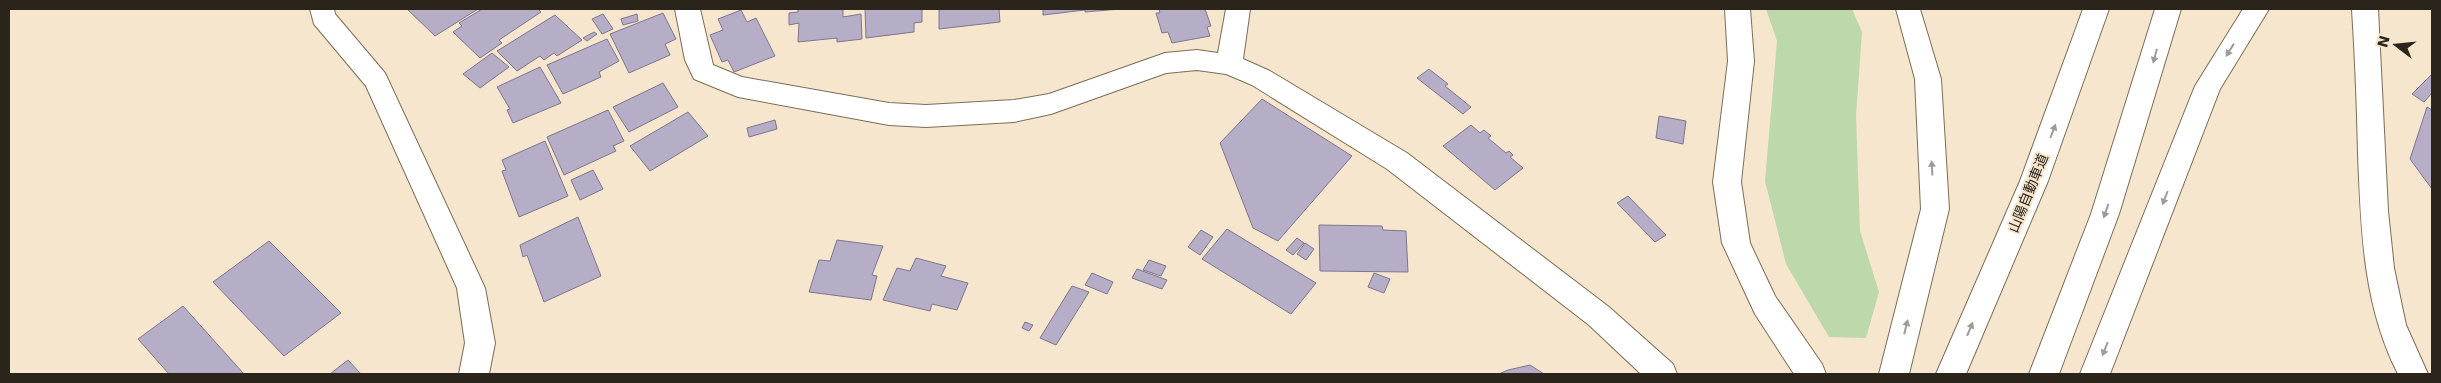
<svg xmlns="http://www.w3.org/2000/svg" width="2441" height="383" viewBox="0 0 2441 383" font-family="'DejaVu Sans','Noto Sans JP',sans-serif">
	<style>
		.green { fill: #bdd8ab }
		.building { fill: #b6adc6; stroke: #7f768e }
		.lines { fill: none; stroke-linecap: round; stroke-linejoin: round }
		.street-casing { stroke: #7b6d57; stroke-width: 2 }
		.highway-casing { stroke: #7b6d57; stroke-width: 2 }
		.street { fill: #fff; fill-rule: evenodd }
		.highway { fill: #fff; fill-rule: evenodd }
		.oneway { fill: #9f9c98 }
		.labels { text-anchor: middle; stroke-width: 4; stroke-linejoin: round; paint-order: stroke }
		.street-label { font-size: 14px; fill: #2a241b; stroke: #f6e6cd }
	</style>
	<rect width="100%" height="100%" fill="#f6e6cd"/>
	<path class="green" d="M 1766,9 L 1852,9 L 1862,32 L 1856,116 L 1860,231 L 1879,292 L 1866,338 L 1829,337 L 1786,264 L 1765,181 L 1777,41 Z"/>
	<path class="building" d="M 407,9 L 478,9 L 435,36 Z
		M 482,9 L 538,9 L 541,12 L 499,40 L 502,43 L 480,58 L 453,32 L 462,26 L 459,23 Z
		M 798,9 L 843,9 L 843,17 L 861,14 L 862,39 L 837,42 L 837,38 L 798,42 L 799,23 L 789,25 L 789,13 L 798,12 Z
		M 865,9 L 922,9 L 922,22 L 914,23 L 914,32 L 866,38 Z
		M 939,9 L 999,9 L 1000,22 L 939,29 Z
		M 1043,9 L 1085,9 L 1085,10 L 1043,15 Z
		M 1085,9 L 1120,9 L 1085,12 Z
		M 1159,9 L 1205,9 L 1211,26 L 1207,27 L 1210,36 L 1172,43 L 1168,32 L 1162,33 L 1156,13 L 1160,13 Z
		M 741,10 L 747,22 L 756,18 L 775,56 L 734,72 L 728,60 L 722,62 L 710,35 L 723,30 L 718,19 Z
		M 663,13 L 676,39 L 665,44 L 670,55 L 629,73 L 610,34 Z
		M 603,14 L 613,29 L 602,34 L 592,19 Z
		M 637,14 L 638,21 L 623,25 L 621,19 Z
		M 555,15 L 582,40 L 557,56 L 554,53 L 544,60 L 540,56 L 517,71 L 497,51 Z
		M 594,32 L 597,34 L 587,41 L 583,38 Z
		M 607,39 L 619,61 L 599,72 L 601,77 L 563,94 L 547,65 Z
		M 492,53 L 509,67 L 480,88 L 463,74 Z
		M 540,67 L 561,103 L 513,123 L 507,110 L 510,109 L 497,87 Z
		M 1429,69 L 1448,84 L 1445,86 L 1471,107 L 1463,114 L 1417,78 Z
		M 2432,74 L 2432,93 L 2424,102 L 2412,94 Z
		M 663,83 L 678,107 L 629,132 L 613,107 Z
		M 1262,99 L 1352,156 L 1278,241 L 1253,228 L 1220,143 Z
		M 2427,107 L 2432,110 L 2432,189 L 2410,159 Z
		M 608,110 L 624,141 L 613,146 L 616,151 L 564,175 L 547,137 Z
		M 688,112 L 708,136 L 650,171 L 630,146 Z
		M 1659,116 L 1686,121 L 1683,144 L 1656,138 Z
		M 775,120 L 777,129 L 749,137 L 747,128 Z
		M 1471,125 L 1480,133 L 1484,130 L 1491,136 L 1488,138 L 1506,153 L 1509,151 L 1513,155 L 1510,157 L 1523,168 L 1495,190 L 1443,146 Z
		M 545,141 L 568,196 L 519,217 L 502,171 L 506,170 L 502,160 Z
		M 593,170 L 603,189 L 580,200 L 571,180 Z
		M 1628,196 L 1666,235 L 1655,242 L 1617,203 Z
		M 578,217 L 601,276 L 544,302 L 527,255 L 523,257 L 520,245 Z
		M 1319,225 L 1382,226 L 1383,230 L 1406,231 L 1408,272 L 1320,271 Z
		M 1227,229 L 1316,283 L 1291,314 L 1202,259 Z
		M 1201,230 L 1213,237 L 1200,255 L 1188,247 Z
		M 1297,238 L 1304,243 L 1293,255 L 1286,250 Z
		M 837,240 L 883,246 L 872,275 L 877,276 L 871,300 L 809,292 L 819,260 L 830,261 Z
		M 269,241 L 341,313 L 284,356 L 213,282 Z
		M 1305,243 L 1314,249 L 1306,260 L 1297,254 Z
		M 916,258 L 946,266 L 941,276 L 968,283 L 957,310 L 932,304 L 930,311 L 883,300 L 897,268 L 910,271 Z
		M 1149,260 L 1166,266 L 1161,276 L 1143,270 Z
		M 1137,269 L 1167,280 L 1162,289 L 1132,278 Z
		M 1092,273 L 1113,282 L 1107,294 L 1085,285 Z
		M 1374,273 L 1390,279 L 1384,293 L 1368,287 Z
		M 1072,286 L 1089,292 L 1056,345 L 1040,338 Z
		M 183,306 L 244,374 L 169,374 L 138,339 Z
		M 1025,322 L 1033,325 L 1029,331 L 1022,328 Z
		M 348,360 L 361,374 L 330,374 Z
		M 1530,365 L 1544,374 L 1499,374 L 1508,370 Z"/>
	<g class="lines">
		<defs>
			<path id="street" d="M 310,9 L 334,9 L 335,14 L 385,73 L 485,288 L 495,343 L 489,374 L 459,374 L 465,343 L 457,288 L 366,86 L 314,24 Z
				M 675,9 L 700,9 L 713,65 L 742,77 L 889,103 L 926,105 L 1014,100 L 1049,94 L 1165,53 L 1197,50 L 1218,53 L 1226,9 L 1250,9 L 1243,59 L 1270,71 L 1407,153 L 1609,307 L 1673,364 L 1677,374 L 1641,374 L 1589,325 L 1387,169 L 1252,85 L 1226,74 L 1197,70 L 1166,73 L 1051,114 L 1014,122 L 926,127 L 889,125 L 738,97 L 694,79 L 685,60 Z
				M 1725,9 L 1750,9 L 1754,61 L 1741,182 L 1750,243 L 1775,296 L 1822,364 L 1826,374 L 1794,374 L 1755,314 L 1722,243 L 1713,182 L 1728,61 Z
				M 2352,9 L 2378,9 L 2388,211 L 2394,268 L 2406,325 L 2428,374 L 2398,374 C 2363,306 2361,230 2358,154 C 2357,106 2355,57 2352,9 Z"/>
			<path id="highway" d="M 1896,9 L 1920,9 L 1941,79 L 1949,209 L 1909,374 L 1879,374 L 1921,209 L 1915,79 Z
				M 2083,9 L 2109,9 L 2048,181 L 1966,374 L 1936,374 L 2020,181 Z
				M 2155,9 L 2181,9 L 2119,214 L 2059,374 L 2029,374 L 2091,214 Z
				M 2243,9 L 2269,9 L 2220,89 L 2110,374 L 2080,374 L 2195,86 Z"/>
		</defs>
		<use href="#street" class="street-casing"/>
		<use href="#highway" class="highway-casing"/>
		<use href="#street" class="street"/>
		<use href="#highway" class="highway"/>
	</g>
	<defs><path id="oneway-solid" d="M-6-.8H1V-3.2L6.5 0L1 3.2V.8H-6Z" transform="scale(1.25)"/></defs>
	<g class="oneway">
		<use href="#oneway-solid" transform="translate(2230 50) rotate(122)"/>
		<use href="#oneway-solid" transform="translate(2155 56) rotate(105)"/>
		<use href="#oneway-solid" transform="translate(2053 131) rotate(-69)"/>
		<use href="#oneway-solid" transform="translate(1932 168) rotate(-93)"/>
		<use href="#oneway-solid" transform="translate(2165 198) rotate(111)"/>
		<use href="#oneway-solid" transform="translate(2106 211) rotate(109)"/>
		<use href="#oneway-solid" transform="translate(1906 327) rotate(-76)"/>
		<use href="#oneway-solid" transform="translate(1970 329) rotate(-67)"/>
		<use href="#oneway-solid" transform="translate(2105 349) rotate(112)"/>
	</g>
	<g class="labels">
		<g class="street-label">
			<text transform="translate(2028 193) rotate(-68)" y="5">山陽自動車道</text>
		</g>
	</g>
	<rect width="2441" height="383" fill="none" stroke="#2a241b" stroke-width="20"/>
	<g transform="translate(2396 45) rotate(286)" stroke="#f6e6cd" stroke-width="4" paint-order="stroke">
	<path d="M0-4L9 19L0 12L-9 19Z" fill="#2a241b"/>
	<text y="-8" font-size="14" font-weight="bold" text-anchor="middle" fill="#2a241b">N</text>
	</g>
</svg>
